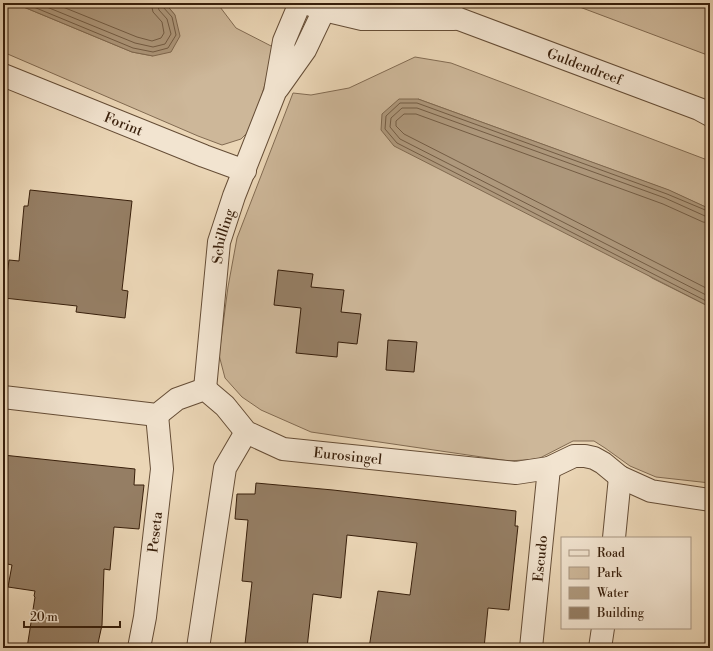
<svg xmlns="http://www.w3.org/2000/svg" width="713" height="651" viewBox="0 0 713 651" font-family="'Libre Bodoni',serif">
	<style>
		.green { fill: #cdb799; stroke: #826b52 }
		.water { fill: #ae987c; stroke: #7f684f }
		.lines { fill: none; stroke-linecap: round; stroke-linejoin: round }
		.shore { stroke: #735c44; stroke-width: 1 }
		.building { fill: #957e64; stroke: #381f0b }
		.minor-casing { stroke: #654d36; stroke-width: 24 }
		.minor { stroke: #f2e4d0; stroke-width: 22 }
		.labels { text-anchor: middle; stroke-width: 3; stroke-linejoin: round; paint-order: stroke }
		.street-label { font-size: 14px; fill: #381f0b; stroke: #f2e4d0 }
	</style>
	<rect width="100%" height="100%" fill="#ebd6b6"/>
	<filter id="stains"><feTurbulence type="fractalNoise" baseFrequency=".005" numOctaves="4"/><feColorMatrix values="0 0 0 0 .2 0 0 0 0 .09 0 0 0 0 .02 0 0 0 .5 -.17"/></filter>
	<radialGradient id="worn" r=".72"><stop offset=".6" stop-color="#630" stop-opacity="0"/><stop offset="1" stop-color="#630" stop-opacity=".3"/></radialGradient>
	<path class="green" d="M 3,3 L 14,3 L 132,52 L 153,56 L 175,15 L 165,3 L 217,3 L 236,28 L 275,48 L 253,127 L 241,139 L 222,145 L 198,136 L 3,52 Z
		M 569,3 L 710,3 L 710,56 Z
		M 415,57 L 451,63 L 710,161 L 710,209 L 668,190 L 418,99 L 652,278 L 710,307 L 710,483 L 656,477 L 630,466 L 605,448 L 594,441 L 573,441 L 538,459 L 509,461 L 311,432 L 261,410 L 242,397 L 225,378 L 219,355 L 228,287 L 237,238 L 293,93 L 311,95 L 349,88 Z"/>
	<path class="water" d="M 14,3 L 165,3 L 175,15 L 180,36 L 171,52 L 153,56 L 132,52 Z
		M 399,99 L 418,99 L 669,190 L 710,209 L 710,307 L 394,146 L 381,130 L 382,114 Z"/>
	<g class="lines">
		<path class="shore" d="M 24,3 L 133,48 L 153,52 L 168,48 L 176,35 L 172,17 L 163,7 L 162,3
			M 37,3 L 135,43 L 153,47 L 165,44 L 171,34 L 167,19 L 159,10 L 157,3
			M 53,3 L 137,37 L 152,41 L 161,38 L 164,33 L 162,22 L 153,12 L 151,3
			M 710,212 L 667,194 L 417,103 L 400,103 L 386,116 L 385,129 L 397,143 L 710,303
			M 710,217 L 705,216 L 665,198 L 417,108 L 402,108 L 391,118 L 390,127 L 400,139 L 710,297
			M 710,223 L 703,222 L 663,204 L 416,114 L 404,114 L 396,121 L 396,126 L 404,134 L 710,290"/>
	</g>
	<path class="building" d="M 30,190 L 132,201 L 122,290 L 128,291 L 125,318 L 76,312 L 77,306 L 4,298 L 9,260 L 19,261 L 24,206 L 28,206 Z
		M 278,270 L 313,274 L 311,287 L 344,290 L 341,312 L 361,314 L 357,344 L 338,342 L 337,357 L 296,353 L 301,308 L 274,305 Z
		M 388,340 L 417,342 L 414,372 L 386,370 Z
		M 3,455 L 135,469 L 134,485 L 144,485 L 139,529 L 114,527 L 110,570 L 104,569 L 102,625 L 97,648 L 27,648 L 35,597 L 34,596 L 35,591 L 8,587 L 12,565 L 3,563 Z
		M 256,483 L 333,490 L 516,511 L 515,526 L 518,526 L 509,610 L 488,608 L 484,648 L 369,648 L 378,591 L 410,595 L 417,543 L 347,535 L 341,598 L 313,594 L 307,648 L 249,648 L 250,645 L 245,644 L 252,582 L 242,581 L 248,520 L 235,519 L 237,494 L 255,494 Z"/>
	<g class="lines">
		<defs>
			<g id="minor">
				<path d="M 306,3 L 324,10 L 362,19 L 454,19"/>
				<path id="s1" d="M 426,3 L 459,19 L 699,109 L 710,115"/>
				<path id="s2" d="M 3,75 L 204,156 L 245,171"/>
				<path d="M 278,88 L 305,50 L 324,10 L 325,3"/>
				<path id="s3" d="M 205,389 L 219,242 L 234,196 L 275,92 L 284,41 L 300,3"/>
				<path id="s4" d="M 3,397 L 157,415 L 177,399 L 205,389 L 225,406 L 246,432 L 283,449 L 516,473 L 549,468 L 574,456 L 585,456 L 594,458 L 603,463 L 620,477 L 651,491 L 710,500"/>
				<path d="M 614,538 L 620,477"/>
				<path id="s5" d="M 139,648 L 145,617 L 162,469 L 157,415"/>
				<path d="M 198,648 L 225,468 L 246,432"/>
				<path id="s6" d="M 531,648 L 549,468"/>
				<path d="M 600,648 L 603,628"/>
			</g>
		</defs>
		<use href="#minor" class="minor-casing"/>
		<use href="#minor" class="minor"/>
	</g>
	<g class="labels">
		<g class="street-label">
			<text dy="5" stroke="none"><textPath href="#s1" startOffset="171">Guldendreef</textPath></text>
			<text dy="5" stroke="none"><textPath href="#s2" startOffset="130">Forint</textPath></text>
			<text dy="5" stroke="none"><textPath href="#s3" startOffset="154">Schilling</textPath></text>
			<text dy="5" stroke="none"><textPath href="#s4" startOffset="376">Eurosingel</textPath></text>
			<text dy="5" stroke="none"><textPath href="#s5" startOffset="117">Peseta</textPath></text>
			<text dy="5" stroke="none"><textPath href="#s6" startOffset="90">Escudo</textPath></text>
		</g>
	</g>
	<rect width="713" height="651" fill="none" stroke="#ebd6b6" stroke-width="16"/>
	<rect x="4" y="4" width="705" height="643" fill="none" stroke="#381f0b" stroke-width="2"/>
	<rect x="8" y="8" width="697" height="635" fill="none" stroke="#381f0b"/>
	<rect x="561" y="537" width="130" height="92" fill="#f2e4d0" stroke="#a89581"/>
	<rect x="569" y="550" width="20" height="6" fill="#f2e4d0" stroke="#a89581"/>
	<text x="597" y="557" font-size="12" fill="#381f0b">Road</text>
	<rect x="569" y="567" width="20" height="12" fill="#cdb799" stroke="#a89581"/>
	<text x="597" y="577" font-size="12" fill="#381f0b">Park</text>
	<rect x="569" y="587" width="20" height="12" fill="#ae987c" stroke="#a89581"/>
	<text x="597" y="597" font-size="12" fill="#381f0b">Water</text>
	<rect x="569" y="607" width="20" height="12" fill="#957e64" stroke="#a89581"/>
	<text x="597" y="617" font-size="12" fill="#381f0b">Building</text>
	<path d="M24 621v6h96v-6" fill="none" stroke="#381f0b" stroke-width="2"/>
	<text x="30" y="621" font-size="12" fill="#381f0b" stroke="#f2e4d0" stroke-width="3" paint-order="stroke">20 m</text>
	<rect width="100%" height="100%" filter="url(#stains)"/>
	<rect width="100%" height="100%" fill="url(#worn)"/>
</svg>
